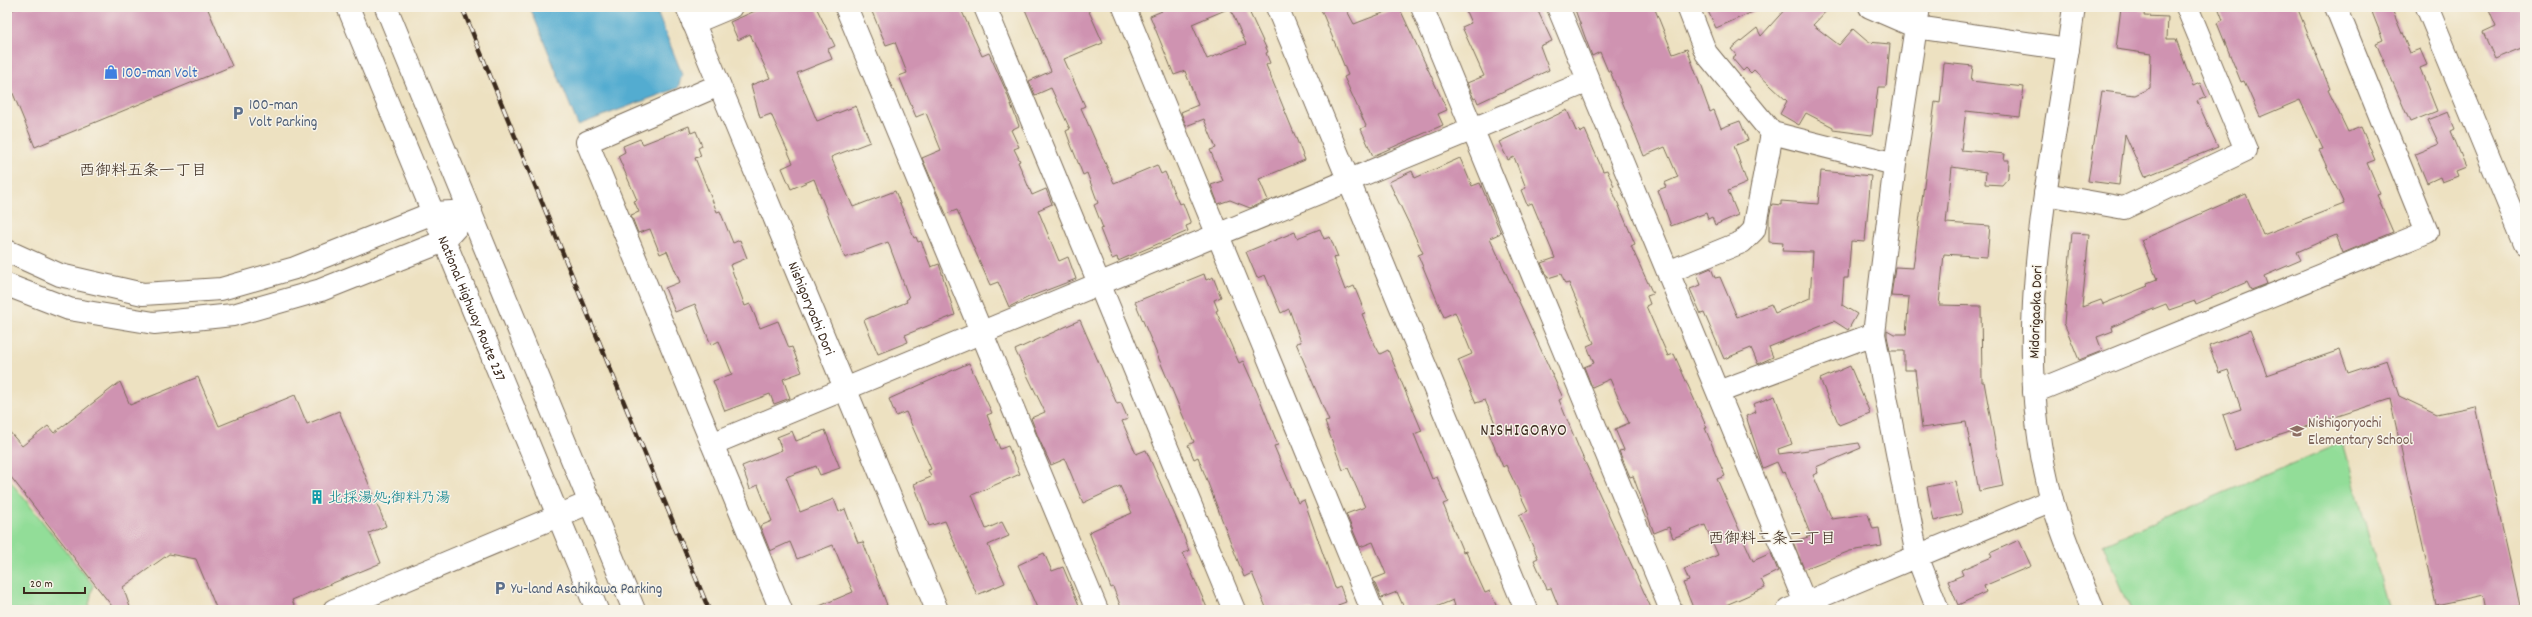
<svg xmlns="http://www.w3.org/2000/svg" width="2532" height="617" viewBox="0 0 2532 617" font-family="Dekko,'Klee One',sans-serif">
	<style>
		.green { fill: #92dd98; stroke: #66845b }
		.water { fill: #52acd0; stroke: #466b77 }
		.building { fill: #cf93b1; fill-rule: evenodd }
		.lines { fill: none; stroke-linecap: round; stroke-linejoin: round }
		.street-casing { stroke: #796a57; stroke-width: 24 }
		.secondary-casing { stroke: #796a57; stroke-width: 24 }
		.primary-casing { stroke: #796a57; stroke-width: 24 }
		.highway-casing { stroke: #796a57; stroke-width: 24 }
		.street { stroke: #fff; stroke-width: 22 }
		.secondary { stroke: #fff; stroke-width: 22 }
		.primary { stroke: #fff; stroke-width: 22 }
		.highway { stroke: #fff; stroke-width: 22 }
		.rail-casing { stroke: #3b2a1e; stroke-width: 4.5 }
		.rail { stroke: #f7f3e8; stroke-width: 3; stroke-dasharray: 9; stroke-linecap: butt }
		.labels { text-anchor: middle; stroke-width: 3; stroke-linejoin: round; paint-order: stroke }
		.shop-label { font-size: 15px; fill: #366cbe; stroke: #f7f3e8; text-anchor: start }
		.service-label { font-size: 15px; fill: #4e5e75; stroke: #f7f3e8; text-anchor: start }
		.street-label { font-size: 15px; fill: #3b2a1e; stroke: #f7f3e8 }
		.education-label { font-size: 15px; fill: #785e54; stroke: #f7f3e8; text-anchor: start }
		.culture-label { font-size: 15px; fill: #0d838f; stroke: #f7f3e8; text-anchor: start }
		.neighbourhood-label { font-size: 16px; fill: #3b2a1e; stroke: #f7f3e8 }
		.quarter-label { font-size: 17px; letter-spacing: 1px; fill: #3b2a1e; stroke: #f7f3e8 }
	</style>
	<rect width="100%" height="100%" fill="#f7f3e8"/>
	<filter id="ink" filterUnits="userSpaceOnUse"><feTurbulence type="fractalNoise" baseFrequency=".025" numOctaves="2"/><feDisplacementMap in="SourceGraphic" scale="8" xChannelSelector="R" yChannelSelector="G"/><feConvolveMatrix kernelMatrix="1 2 1 2 8 2 1 2 1" color-interpolation-filters="sRGB"/></filter>
	<filter id="wash" filterUnits="userSpaceOnUse"><feTurbulence type="fractalNoise" baseFrequency=".012" numOctaves="4" result="noise"/><feDisplacementMap in="SourceGraphic" scale="16" xChannelSelector="R" yChannelSelector="G"/><feGaussianBlur stdDeviation="0.9" result="paint"/><feColorMatrix in="noise" values="0 0 0 0 0 0 0 0 0 0 0 0 0 0 0 0 0 1.4 0 .05"/><feComposite in="paint" operator="in"/></filter>
	<g filter="url(#wash)">
		<rect width="100%" height="100%" fill="#ede1c1"/>
		<path class="green" d="M 2343,442 L 2389,610 L 2131,610 L 2103,544 Z
			M 7,477 L 93,585 L 88,610 L 7,610 Z"/>
		<path class="water" d="M 530,7 L 655,7 L 682,74 L 678,88 L 578,125 Z"/>
		<g id="blocks">
			<path class="building" d="M 20,7 L 207,7 L 232,66 L 35,147 L 7,79 L 7,12 Z
				M 764,7 L 816,7 L 835,46 L 828,49 L 832,59 L 797,73 L 817,121 L 856,106 L 870,142 L 831,157 L 853,207 L 895,191 L 914,238 L 916,237 L 918,242 L 921,241 L 931,267 L 939,264 L 955,315 L 905,335 L 908,342 L 878,354 L 864,320 L 907,302 L 906,300 L 909,298 L 888,242 L 845,258 L 814,179 L 791,189 L 782,168 L 793,163 L 771,114 L 760,118 L 751,85 L 770,78 L 750,34 L 738,40 L 730,22 Z
				M 870,7 L 960,7 L 982,56 L 989,53 L 1006,91 L 1019,126 L 1011,130 L 1019,147 L 1014,149 L 1020,161 L 1018,162 L 1032,195 L 1046,189 L 1052,204 L 1038,210 L 1059,261 L 1068,257 L 1076,279 L 1029,297 L 1009,307 L 998,282 L 990,285 L 957,210 L 946,214 L 922,158 L 941,150 L 926,113 L 916,117 L 899,76 L 907,73 L 895,42 L 886,45 Z
				M 1024,7 L 1087,7 L 1103,43 L 1064,59 L 1085,106 L 1081,108 L 1114,183 L 1157,165 L 1161,174 L 1165,172 L 1179,204 L 1183,203 L 1191,224 L 1186,226 L 1188,231 L 1118,261 L 1117,257 L 1112,259 L 1100,229 L 1103,228 L 1094,205 L 1098,203 L 1087,173 L 1083,175 L 1071,145 L 1066,131 L 1070,129 L 1051,88 L 1035,95 L 1029,81 L 1051,71 Z
				M 1160,7 L 1247,7 L 1268,52 L 1266,53 L 1270,63 L 1266,65 L 1305,160 L 1259,179 L 1268,200 L 1250,208 L 1230,200 L 1218,204 L 1211,185 L 1223,181 L 1210,150 L 1216,148 L 1204,119 L 1186,126 L 1181,112 L 1198,105 L 1185,71 L 1174,75 L 1150,16 L 1162,11 ZM 1230,8 L 1246,44 L 1207,59 L 1192,24 Z
				M 1320,7 L 1345,7 L 1354,24 L 1399,7 L 1447,110 L 1438,114 L 1443,125 L 1373,156 L 1361,129 L 1366,126 L 1344,77 L 1348,75 Z
				M 1464,7 L 1536,7 L 1552,41 L 1540,46 L 1549,70 L 1478,103 L 1476,98 L 1474,99 L 1467,83 L 1484,76 L 1462,27 L 1471,23 Z
				M 1574,7 L 1654,7 L 1673,54 L 1687,49 L 1710,112 L 1714,110 L 1721,128 L 1740,121 L 1748,140 L 1734,146 L 1747,183 L 1728,191 L 1738,215 L 1715,225 L 1712,217 L 1708,219 L 1706,213 L 1671,226 L 1658,190 L 1666,187 L 1664,183 L 1678,177 L 1665,147 L 1644,156 L 1610,71 L 1608,71 L 1600,52 L 1592,56 Z
				M 1706,7 L 1764,7 L 1716,28 Z
				M 1787,7 L 1830,7 L 1813,25 L 1839,45 L 1853,29 L 1868,42 L 1890,44 L 1886,87 L 1878,87 L 1872,135 L 1833,130 L 1833,127 L 1806,113 L 1799,125 L 1780,114 L 1787,101 L 1754,70 L 1751,73 L 1746,68 L 1743,71 L 1732,58 L 1736,55 L 1731,49 L 1757,28 L 1761,36 Z
				M 2121,7 L 2145,10 L 2144,16 L 2168,17 L 2167,39 L 2176,39 L 2193,86 L 2200,83 L 2206,97 L 2197,101 L 2218,147 L 2144,177 L 2125,134 L 2119,185 L 2088,181 L 2102,91 L 2135,95 L 2150,88 L 2151,54 L 2116,49 Z
				M 2218,7 L 2297,7 L 2330,89 L 2328,90 L 2348,132 L 2361,127 L 2367,141 L 2375,160 L 2367,163 L 2380,194 L 2377,195 L 2393,232 L 2343,253 L 2336,235 L 2297,252 L 2301,260 L 2264,276 L 2267,284 L 2251,290 L 2247,282 L 2196,304 L 2195,301 L 2169,310 L 2166,304 L 2136,316 L 2112,327 L 2113,331 L 2097,337 L 2102,351 L 2079,360 L 2064,323 L 2072,233 L 2089,234 L 2082,307 L 2101,300 L 2103,304 L 2148,286 L 2147,283 L 2157,279 L 2141,240 L 2246,194 L 2263,235 L 2344,204 L 2319,150 L 2323,149 L 2300,100 L 2260,117 L 2244,81 L 2241,82 L 2217,23 L 2223,20 Z
				M 2370,7 L 2391,7 L 2410,53 L 2420,49 L 2427,65 L 2420,68 L 2437,111 L 2410,122 L 2376,43 L 2383,40 Z
				M 2488,7 L 2525,7 L 2525,47 L 2495,59 L 2483,32 L 2496,26 Z
				M 1944,63 L 1973,66 L 1971,81 L 2024,87 L 2020,117 L 1966,111 L 1961,150 L 2005,154 L 2004,160 L 2009,160 L 2008,178 L 2002,185 L 1985,184 L 1986,172 L 1952,167 L 1946,223 L 1990,226 L 1987,257 L 1944,254 L 1939,305 L 1981,306 L 1982,382 L 1984,382 L 2003,486 L 1979,491 L 1966,422 L 1922,428 L 1915,370 L 1904,370 L 1904,351 L 1890,351 L 1887,336 L 1887,330 L 1894,334 L 1906,334 L 1909,297 L 1891,296 L 1895,267 L 1913,268 L 1935,102 L 1940,103 Z
				M 1567,110 L 1576,131 L 1579,130 L 1580,133 L 1585,130 L 1603,171 L 1607,170 L 1614,186 L 1611,187 L 1635,244 L 1631,246 L 1653,294 L 1647,296 L 1650,304 L 1646,306 L 1668,356 L 1674,354 L 1707,428 L 1705,428 L 1725,476 L 1717,479 L 1753,561 L 1771,553 L 1778,571 L 1761,579 L 1765,588 L 1726,605 L 1728,610 L 1694,610 L 1683,583 L 1689,581 L 1684,569 L 1718,555 L 1705,525 L 1673,538 L 1669,527 L 1654,533 L 1633,476 L 1630,477 L 1619,451 L 1624,450 L 1615,429 L 1629,423 L 1610,379 L 1592,387 L 1584,367 L 1594,363 L 1587,346 L 1594,343 L 1569,283 L 1565,284 L 1561,274 L 1548,278 L 1541,263 L 1555,258 L 1532,203 L 1527,205 L 1521,190 L 1526,188 L 1514,157 L 1508,160 L 1499,142 Z
				M 2448,112 L 2455,129 L 2451,131 L 2466,167 L 2456,171 L 2458,176 L 2442,182 L 2440,177 L 2427,183 L 2415,154 L 2439,144 L 2428,120 Z
				M 689,126 L 691,133 L 696,131 L 702,146 L 698,148 L 701,156 L 695,158 L 717,212 L 720,211 L 733,243 L 740,240 L 747,258 L 730,265 L 745,306 L 750,304 L 760,328 L 778,321 L 789,348 L 792,347 L 802,372 L 783,379 L 790,398 L 774,404 L 770,394 L 725,411 L 713,381 L 732,374 L 719,341 L 711,345 L 695,304 L 675,312 L 665,288 L 680,282 L 667,251 L 660,254 L 650,229 L 638,233 L 631,215 L 639,212 L 634,201 L 637,200 L 618,156 L 625,152 L 623,146 L 640,139 L 643,144 Z
				M 1460,158 L 1472,186 L 1480,183 L 1501,233 L 1490,238 L 1563,398 L 1559,400 L 1580,451 L 1652,610 L 1560,610 L 1551,588 L 1547,589 L 1534,560 L 1538,558 L 1519,515 L 1528,511 L 1506,465 L 1503,467 L 1489,434 L 1498,430 L 1485,400 L 1476,403 L 1458,360 L 1472,354 L 1455,312 L 1444,317 L 1418,255 L 1423,253 L 1389,182 L 1412,171 L 1415,178 Z
				M 1821,171 L 1871,176 L 1865,242 L 1851,241 L 1848,278 L 1844,278 L 1842,305 L 1857,314 L 1848,330 L 1834,321 L 1769,347 L 1773,357 L 1758,364 L 1751,348 L 1724,359 L 1704,313 L 1701,314 L 1690,289 L 1701,285 L 1697,274 L 1711,268 L 1715,278 L 1720,277 L 1737,317 L 1771,304 L 1775,313 L 1810,298 L 1813,252 L 1782,251 L 1783,243 L 1769,242 L 1769,217 L 1772,204 L 1781,205 L 1781,201 L 1818,204 Z
				M 1320,229 L 1324,239 L 1330,237 L 1338,257 L 1333,258 L 1345,290 L 1354,286 L 1365,313 L 1362,314 L 1374,343 L 1380,354 L 1388,350 L 1422,431 L 1414,434 L 1432,479 L 1437,477 L 1448,502 L 1443,504 L 1463,552 L 1466,551 L 1485,593 L 1490,591 L 1498,610 L 1446,610 L 1455,606 L 1453,600 L 1429,610 L 1405,610 L 1397,592 L 1381,598 L 1373,579 L 1386,574 L 1373,542 L 1360,547 L 1346,514 L 1365,507 L 1348,468 L 1343,470 L 1325,422 L 1329,421 L 1296,343 L 1301,342 L 1289,309 L 1281,313 L 1265,275 L 1257,278 L 1246,252 L 1295,232 L 1297,238 Z
				M 1204,274 L 1206,280 L 1213,277 L 1221,297 L 1214,300 L 1218,310 L 1216,311 L 1239,363 L 1243,361 L 1257,392 L 1278,445 L 1274,446 L 1298,503 L 1304,500 L 1335,588 L 1340,586 L 1346,602 L 1338,605 L 1340,610 L 1267,610 L 1252,573 L 1244,577 L 1198,457 L 1194,459 L 1188,445 L 1194,442 L 1135,302 Z
				M 1080,320 L 1117,404 L 1121,403 L 1128,419 L 1122,421 L 1136,454 L 1146,450 L 1181,529 L 1189,551 L 1183,553 L 1208,610 L 1122,610 L 1113,587 L 1111,588 L 1089,532 L 1132,513 L 1120,486 L 1083,503 L 1065,459 L 1051,465 L 1038,437 L 1031,418 L 1045,412 L 1015,350 Z
				M 2250,330 L 2267,375 L 2340,350 L 2348,373 L 2387,360 L 2399,396 L 2437,414 L 2475,406 L 2521,610 L 2486,610 L 2483,595 L 2436,605 L 2390,399 L 2235,450 L 2223,415 L 2241,409 L 2228,370 L 2219,373 L 2209,346 Z
				M 969,363 L 992,413 L 987,415 L 1000,449 L 1008,446 L 1020,474 L 972,495 L 986,529 L 1002,522 L 1009,536 L 988,545 L 1005,583 L 977,595 L 945,521 L 929,526 L 914,484 L 931,477 L 928,470 L 931,469 L 906,412 L 896,416 L 889,399 Z
				M 1850,366 L 1870,413 L 1839,425 L 1820,379 Z
				M 198,377 L 219,426 L 295,395 L 307,424 L 339,411 L 386,526 L 369,533 L 381,563 L 292,600 L 296,610 L 217,610 L 196,559 L 169,554 L 123,587 L 131,610 L 115,610 L 7,472 L 7,429 L 22,446 L 48,426 L 54,433 L 120,382 L 130,405 Z
				M 1775,396 L 1792,444 L 1778,449 L 1779,454 L 1859,443 L 1861,448 L 1816,467 L 1818,473 L 1813,475 L 1832,519 L 1868,514 L 1873,529 L 1879,528 L 1882,546 L 1850,551 L 1804,569 L 1793,542 L 1811,536 L 1785,472 L 1782,473 L 1777,462 L 1763,468 L 1746,416 L 1756,412 L 1753,404 Z
				M 825,430 L 840,468 L 820,475 L 816,466 L 786,477 L 800,512 L 834,499 L 839,512 L 845,509 L 858,543 L 863,542 L 887,605 L 875,610 L 810,610 L 853,592 L 833,545 L 797,559 L 790,542 L 770,551 L 760,526 L 772,521 L 758,485 L 750,489 L 742,466 L 782,450 L 777,437 L 792,431 L 796,441 Z
				M 1955,481 L 1962,514 L 1934,521 L 1927,487 Z
				M 2019,540 L 2031,566 L 1984,586 L 1986,592 L 1958,605 L 1948,581 L 1963,575 L 1961,570 L 1992,557 L 1990,553 Z
				M 1044,553 L 1052,571 L 1063,567 L 1081,610 L 1038,610 L 1018,565 Z"/>
		</g>
	</g>
	<g filter="url(#ink)">
		<use href="#blocks" fill-opacity="0" stroke="#796a57" stroke-width="1"/>
		<g class="lines">
			<defs>
				<path id="street" d="M 846,7 L 1097,610
					M 985,7 L 1234,610
					M 1124,7 L 1372,610
					M 1277,7 L 1526,610
					M 1422,7 L 1671,610
					M 1558,7 L 1808,610
					M 1688,7 L 1706,53 L 1772,133 L 1895,164
					M 1870,7 L 1916,27 L 2068,49
					M 1919,7 L 1895,164 L 1874,334 L 1917,556 L 1938,610
					M 2427,7 L 2525,244
					M 693,23 L 731,7
					M 719,85 L 587,142 L 781,610
					M 2045,194 L 2124,208 L 2246,150 L 2187,7
					M 1668,272 L 1742,242 L 1754,230 L 1772,133
					M 1718,392 L 1874,334
					M 2034,392 L 2427,232 L 2336,7
					M 712,444 L 1589,81
					M 334,610 L 591,502
					M 1788,610 L 2052,500"/>
				<g id="secondary">
					<path id="s1" d="M 687,7 L 937,610"/>
					<path d="M 2074,7 C 2052,170 2007,337 2052,500 C 2063,538 2079,574 2093,610"/>
				</g>
				<path id="primary" d="M 7,251 L 60,275 L 143,294 L 221,289 L 295,268 L 433,213 L 471,211
					M 7,285 L 69,309 L 154,323 L 233,315 L 321,290 L 444,241 L 471,211"/>
				<g id="highway">
					<path id="s2" d="M 348,7 L 597,610"/>
					<path d="M 386,7 L 634,610"/>
				</g>
			</defs>
			<use href="#street" class="street-casing"/>
			<use href="#secondary" class="secondary-casing"/>
			<use href="#primary" class="primary-casing"/>
			<use href="#highway" class="highway-casing"/>
			<use href="#street" class="street"/>
			<use href="#secondary" class="secondary"/>
			<use href="#primary" class="primary"/>
			<use href="#highway" class="highway"/>
			<defs>
				<path id="rail" d="M 462,7 L 709,610"/>
			</defs>
			<use href="#rail" class="rail-casing"/>
			<use href="#rail" class="rail"/>
		</g>
	</g>
	<defs>
		<symbol id="shop-bare" viewBox="-9 -9 18 18"><path d="M-5-2.5h2.3a2.7 3.5 0 0 1 5.4 0H5L5.5 6h-11ZM-1.5-2.5h3a1.5 2.3 0 0 0-3 0Z" fill="#3f7fe0" stroke="#f7f3e8" stroke-width="2.5" paint-order="stroke"/></symbol>
		<symbol id="parking-bare" viewBox="-9 -9 18 18"><path d="M-3.5-5.5H1a3.5 3.5 0 0 1 0 7H-1V5.5H-3.5ZM-1-3.4V-.6H.8a1.4 1.4 0 0 0 0-2.8Z" fill="#5c6f8a" stroke="#f7f3e8" stroke-width="2.5" paint-order="stroke"/></symbol>
		<symbol id="school-bare" viewBox="-9 -9 18 18"><path d="M0-5L7-2L0 1L-7-2ZM-4 1L0 2.5L4 1V4Q0 6-4 4Z" fill="#8d6e63" stroke="#f7f3e8" stroke-width="2.5" paint-order="stroke"/></symbol>
		<symbol id="building-bare" viewBox="-9 -9 18 18"><path d="M-4-6H4V6H1V3H-1V6H-4ZM-2.5-4.3h1.7v1.8h-1.7ZM.8-4.3h1.7v1.8H.8ZM-2.5-1h1.7V.8h-1.7ZM.8-1h1.7V.8H.8Z" fill="#0f9aa8" stroke="#f7f3e8" stroke-width="2.5" paint-order="stroke"/></symbol>
	</defs>
	<g fill-rule="evenodd">
		<use href="#shop-bare" x="101" y="62" width="20" height="20"/>
		<use href="#parking-bare" x="228" y="103" width="20" height="20"/>
		<use href="#school-bare" x="2287" y="421" width="20" height="20"/>
		<use href="#building-bare" x="307" y="487" width="20" height="20"/>
		<use href="#parking-bare" x="490" y="578" width="20" height="20"/>
	</g>
	<g class="labels">
		<g class="shop-label">
			<text x="122" y="77">100-man Volt</text>
		</g>
		<g class="service-label">
			<text x="249" y="109">100-man<tspan x="249" dy="17">Volt Parking</tspan></text>
			<text x="511" y="593">Yu-land Asahikawa Parking</text>
		</g>
		<g class="street-label">
			<text dy="5" stroke="none"><textPath href="#s2" startOffset="326">National Highway Route 237</textPath></text>
			<text dy="5" stroke="none"><textPath href="#s1" startOffset="326">Nishigoryochi Dori</textPath></text>
			<text transform="translate(2035 312) rotate(-88)" y="5">Midorigaoka Dori</text>
		</g>
		<g class="education-label">
			<text x="2308" y="427">Nishigoryochi<tspan x="2308" dy="17">Elementary School</tspan></text>
		</g>
		<g class="culture-label">
			<text x="328" y="502">北採湯処;御料乃湯</text>
		</g>
		<g class="neighbourhood-label">
			<text x="143" y="175">西御料五条一丁目</text>
			<text x="1772" y="543">西御料二条二丁目</text>
		</g>
		<g class="quarter-label">
			<text x="1524" y="435">NISHIGORYO</text>
		</g>
	</g>
	<rect width="2532" height="617" fill="none" stroke="#f7f3e8" stroke-width="24"/>
	<path d="M24 587v6h61v-6" fill="none" stroke="#3b2a1e" stroke-width="2"/>
	<text x="30" y="587" font-size="12" fill="#3b2a1e" stroke="#f7f3e8" stroke-width="3" paint-order="stroke">20 m</text>
</svg>
